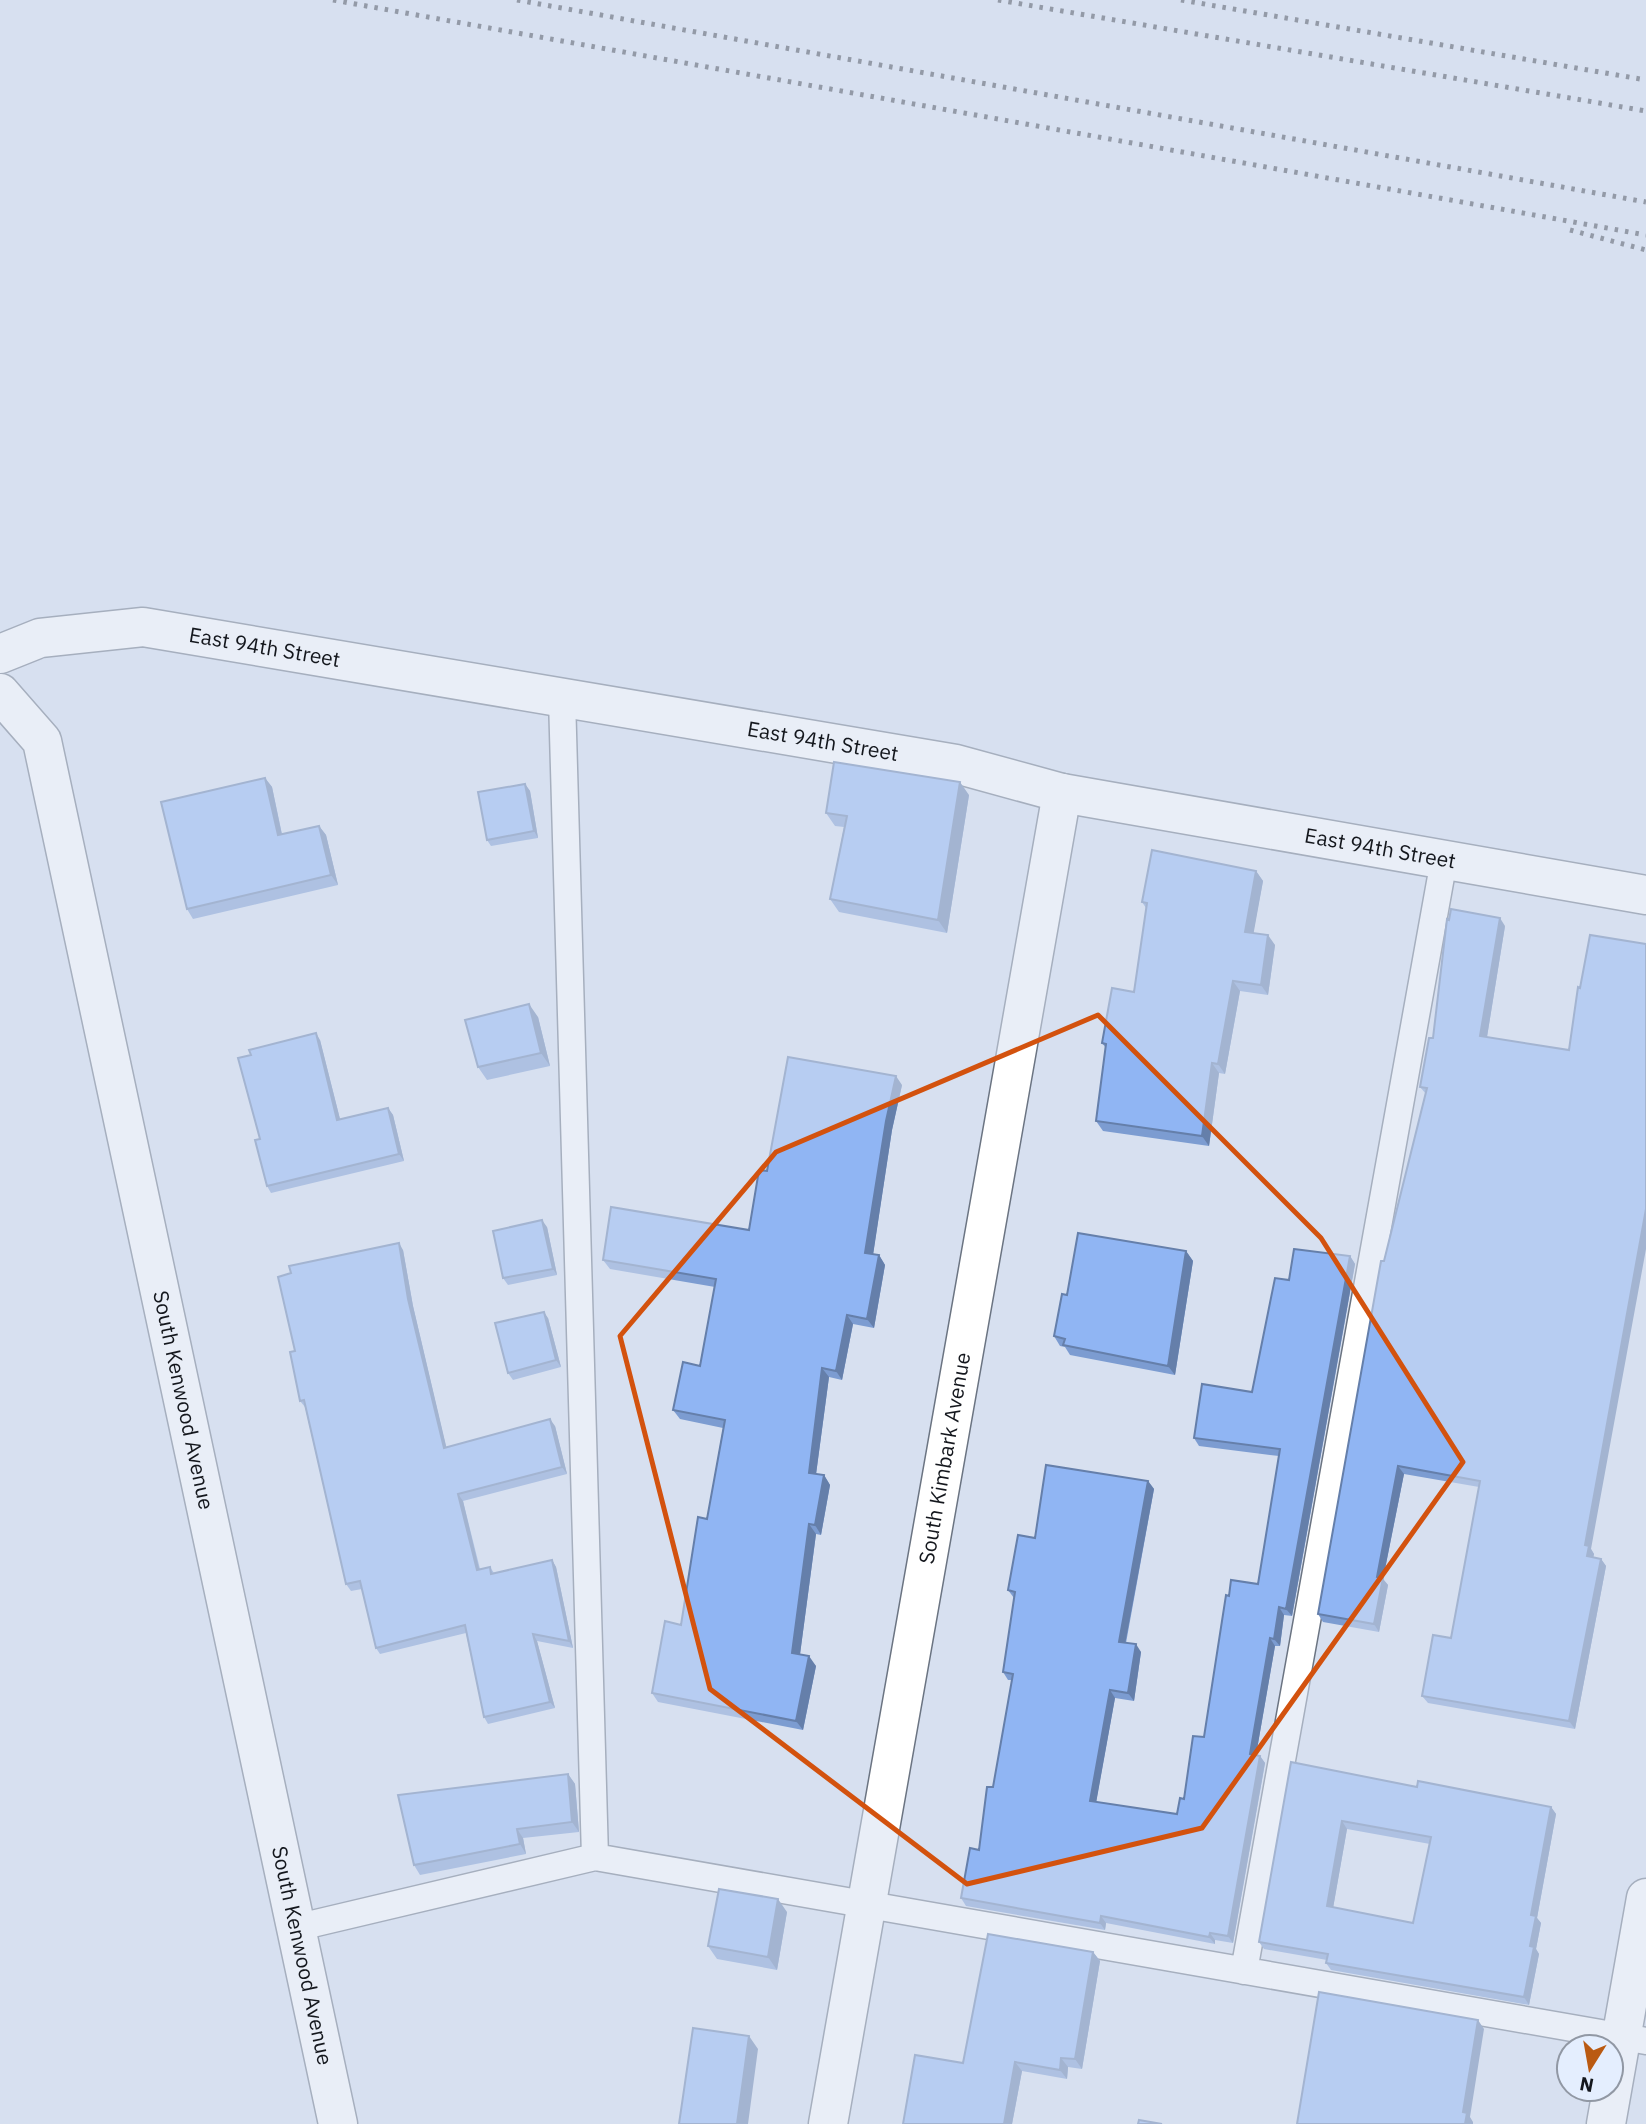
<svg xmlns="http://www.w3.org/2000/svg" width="1646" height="2124" viewBox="0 0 1646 2124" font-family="'IBM Plex Sans',sans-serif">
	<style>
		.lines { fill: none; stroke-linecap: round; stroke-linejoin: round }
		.service-casing { stroke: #6b7482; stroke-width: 29 }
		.minor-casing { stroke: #6b7482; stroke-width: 41 }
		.service { stroke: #fff; stroke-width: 26 }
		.minor { stroke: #fff; stroke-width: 38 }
		.rail { stroke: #42464f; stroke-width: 5; stroke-dasharray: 3.5 7; stroke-linecap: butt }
		.wall { fill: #7c9cd1; fill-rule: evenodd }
		.shaded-wall { fill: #657faa }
		.building { fill: #90b5f3; stroke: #657faa; stroke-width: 2; fill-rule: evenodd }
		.marked { fill: none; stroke: #d3520e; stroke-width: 5; stroke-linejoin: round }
		.labels { text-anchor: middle; stroke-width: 6; stroke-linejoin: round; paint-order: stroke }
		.street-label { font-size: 21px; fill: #14171d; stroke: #e4eefe }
	</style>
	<rect width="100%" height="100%" fill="#d7e0f0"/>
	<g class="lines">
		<defs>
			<path id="service" d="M 562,698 L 595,1857
				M 295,1928 L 595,1857 L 1646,2041
				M 1244,1971 L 1444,860"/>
			<g id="minor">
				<path id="s1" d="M 0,654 L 40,638 L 143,627 L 956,764 L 1062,793 L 1646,895"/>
				<path id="s2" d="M 0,693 L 42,741 L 338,2124"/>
				<path id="s3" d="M 828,2124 L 1062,793"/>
				<path d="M 1606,2124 L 1646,1898"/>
			</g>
		</defs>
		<use href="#service" class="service-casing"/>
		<use href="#minor" class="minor-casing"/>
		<use href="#service" class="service"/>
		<use href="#minor" class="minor"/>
		<path class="rail" d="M 333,0 L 1646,235
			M 517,0 L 1646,202
			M 998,0 L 1646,111
			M 1181,0 L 1646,80
			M 1570,230 L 1646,250"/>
	</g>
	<path class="wall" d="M 265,778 L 272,787 L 282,834 L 319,826 L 326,835 L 338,885 L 193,919 L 187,909 Z
		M 525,784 L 530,791 L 538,838 L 491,846 L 487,840 Z
		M 969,795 L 947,933 L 839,912 L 830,899 L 844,827 L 835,826 L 826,813 Z
		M 1256,871 L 1263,881 L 1253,933 L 1275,945 L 1268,995 L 1240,991 L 1225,1074 L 1219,1073 L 1209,1146 L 1103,1131 L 1096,1121 L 1106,1048 L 1102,1043 L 1134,992 L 1146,908 L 1142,902 Z
		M 1505,926 L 1487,1037 L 1591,1549 L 1594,1554 L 1593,1557 L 1601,1559 L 1606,1566 L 1575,1729 L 1428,1703 L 1422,1696 L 1451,1638 L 1479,1487 L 1404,1474 L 1383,1579 L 1388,1585 L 1379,1632 L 1323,1622 L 1318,1614 L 1384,1261 L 1426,1094 L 1420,1087 L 1433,1038 Z
		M 538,1017 L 550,1066 L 487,1080 L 478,1067 Z
		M 320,1040 L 340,1119 L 388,1108 L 393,1115 L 404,1161 L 271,1193 L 267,1186 L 260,1139 Z
		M 902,1085 L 892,1130 L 873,1254 L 879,1255 L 885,1265 L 874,1328 L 853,1324 L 842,1380 L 829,1377 L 816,1474 L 824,1475 L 830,1485 L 821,1535 L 816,1534 L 800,1654 L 816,1666 L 803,1730 L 658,1702 L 652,1693 L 681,1625 L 707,1519 L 723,1428 L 680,1419 L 673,1410 L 700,1366 L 715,1287 L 610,1269 L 603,1260 L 749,1230 L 767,1171 Z
		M 547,1227 L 557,1275 L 508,1285 L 503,1278 Z
		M 403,1250 L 413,1306 L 446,1447 L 555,1426 L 567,1474 L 463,1501 L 480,1569 L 490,1567 L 494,1573 L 552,1560 L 556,1567 L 573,1648 L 537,1641 L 555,1708 L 488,1724 L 484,1717 L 466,1633 L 380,1654 L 376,1648 L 362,1589 L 351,1591 L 346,1584 L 305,1407 L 300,1401 L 295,1351 L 291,1273 Z
		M 1186,1251 L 1193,1261 L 1175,1375 L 1070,1355 L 1065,1347 L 1060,1346 L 1054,1336 L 1067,1295 Z
		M 1350,1256 L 1355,1264 L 1292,1616 L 1284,1615 L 1280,1646 L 1275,1646 L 1256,1755 L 1260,1756 L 1265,1763 L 1233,1943 L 1215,1940 L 1215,1944 L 1106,1923 L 1105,1930 L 966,1906 L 961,1898 L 979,1850 L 993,1787 L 1012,1680 L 1008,1680 L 1003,1672 L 1014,1598 L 1008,1590 L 1035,1538 L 1148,1481 L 1154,1489 L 1126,1643 L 1141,1652 L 1134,1701 L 1115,1698 L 1096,1802 L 1177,1814 L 1184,1799 L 1204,1737 L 1229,1596 L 1258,1584 L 1279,1456 L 1199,1446 L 1194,1438 L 1252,1392 L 1289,1280 Z
		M 548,1318 L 561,1367 L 513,1380 L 508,1373 Z
		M 1291,1762 L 1417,1787 L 1551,1807 L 1556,1814 L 1537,1918 L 1541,1923 L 1536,1949 L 1539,1954 L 1529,2005 L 1331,1970 L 1326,1963 L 1327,1960 L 1264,1949 L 1259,1942 ZM 1347,1829 L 1430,1844 L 1413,1923 L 1333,1908 Z
		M 568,1774 L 575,1784 L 579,1832 L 523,1838 L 526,1854 L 420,1875 L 414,1865 Z
		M 787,1912 L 777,1970 L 717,1959 L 708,1946 Z
		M 1093,1952 L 1100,1961 L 1082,2069 L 1068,2067 L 1067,2079 L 1022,2071 L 1012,2124 L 903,2124 L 963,2063 Z"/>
	<path class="shaded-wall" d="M 265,778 L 272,787 L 284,845 L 278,835 Z
		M 960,782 L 969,795 L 947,933 L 938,920 Z
		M 525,784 L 530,791 L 538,838 L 534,831 Z
		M 319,826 L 326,835 L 338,885 L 331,875 Z
		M 1256,871 L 1263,881 L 1252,942 L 1245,932 Z
		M 1500,918 L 1505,926 L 1486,1043 L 1480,1036 Z
		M 1268,935 L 1275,945 L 1268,995 L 1261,985 Z
		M 1233,981 L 1240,991 L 1225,1074 L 1218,1064 Z
		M 529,1004 L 538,1017 L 550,1066 L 541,1053 Z
		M 316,1033 L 320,1040 L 342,1127 L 337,1120 Z
		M 1212,1063 L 1219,1073 L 1209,1146 L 1202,1136 Z
		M 896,1076 L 902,1085 L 892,1130 L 872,1262 L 865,1253 L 886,1121 Z
		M 388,1108 L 393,1115 L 404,1161 L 399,1154 Z
		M 1646,1209 L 1646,1249 L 1591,1549 L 1594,1554 L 1592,1564 L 1587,1556 L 1585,1545 Z
		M 542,1220 L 547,1227 L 557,1275 L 553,1269 Z
		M 399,1243 L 403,1250 L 413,1306 L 448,1454 L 444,1448 L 408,1299 Z
		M 1186,1251 L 1193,1261 L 1175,1375 L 1168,1366 Z
		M 879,1255 L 885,1265 L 874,1328 L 867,1319 Z
		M 1350,1256 L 1355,1264 L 1292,1616 L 1286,1609 Z
		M 544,1312 L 548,1318 L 561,1367 L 556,1360 Z
		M 847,1315 L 853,1324 L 842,1380 L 836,1371 Z
		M 822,1368 L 829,1377 L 815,1482 L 809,1473 Z
		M 550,1419 L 555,1426 L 567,1474 L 562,1467 Z
		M 1398,1466 L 1404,1474 L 1383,1579 L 1388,1585 L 1379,1632 L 1374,1624 L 1377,1577 Z
		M 824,1475 L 830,1485 L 821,1535 L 815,1525 Z
		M 1148,1481 L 1154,1489 L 1124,1650 L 1119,1642 Z
		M 458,1494 L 463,1501 L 481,1577 L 477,1570 Z
		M 809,1524 L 816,1534 L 799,1662 L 792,1653 Z
		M 1601,1559 L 1606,1566 L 1575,1729 L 1569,1721 Z
		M 552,1560 L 556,1567 L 573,1648 L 569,1641 Z
		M 1279,1607 L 1284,1615 L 1280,1646 L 1274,1639 Z
		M 533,1634 L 537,1641 L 555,1708 L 550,1702 Z
		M 1270,1638 L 1275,1646 L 1255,1761 L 1250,1754 Z
		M 1136,1644 L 1141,1652 L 1134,1701 L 1128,1693 Z
		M 809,1656 L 816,1666 L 803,1730 L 796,1721 Z
		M 1110,1690 L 1115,1698 L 1095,1809 L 1090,1801 Z
		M 1260,1756 L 1265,1763 L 1233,1943 L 1228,1936 Z
		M 568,1774 L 575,1784 L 579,1832 L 572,1822 Z
		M 1551,1807 L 1556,1814 L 1537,1918 L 1541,1923 L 1536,1949 L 1539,1954 L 1529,2005 L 1524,1997 L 1530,1946 L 1531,1915 Z
		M 1342,1821 L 1347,1829 L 1332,1914 L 1327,1906 Z
		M 517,1829 L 523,1838 L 526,1854 L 520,1844 Z
		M 778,1899 L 787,1912 L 777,1970 L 768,1957 Z
		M 1101,1916 L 1106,1923 L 1105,1930 L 1100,1923 Z
		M 1210,1933 L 1215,1940 L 1215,1944 L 1209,1937 Z
		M 1093,1952 L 1100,1961 L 1082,2069 L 1075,2059 Z
		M 1478,2020 L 1484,2029 L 1470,2117 L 1473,2122 L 1473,2124 L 1465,2124 L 1463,2112 Z
		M 749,2036 L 758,2049 L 748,2124 L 737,2124 Z
		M 1061,2058 L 1068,2067 L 1067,2079 L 1060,2070 Z
		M 1015,2062 L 1022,2071 L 1012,2124 L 1004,2124 Z"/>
	<path class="building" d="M 834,762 L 960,782 L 938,920 L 830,899 L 847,816 L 826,813 Z
		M 265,778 L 278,835 L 319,826 L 331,875 L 187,909 L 161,802 Z
		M 525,784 L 534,831 L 487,840 L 478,792 Z
		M 1152,850 L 1256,871 L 1245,932 L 1268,935 L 1261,985 L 1233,981 L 1218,1064 L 1212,1063 L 1202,1136 L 1096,1121 L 1106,1044 L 1102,1043 L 1112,988 L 1134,992 L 1147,903 L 1142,902 Z
		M 1451,909 L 1500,918 L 1480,1036 L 1569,1050 L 1578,987 L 1580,988 L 1590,935 L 1646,944 L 1646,1209 L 1585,1545 L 1589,1546 L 1587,1556 L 1601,1559 L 1569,1721 L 1422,1696 L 1433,1635 L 1451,1638 L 1480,1481 L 1398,1466 L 1377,1577 L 1383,1578 L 1374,1624 L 1318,1614 L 1381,1261 L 1384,1261 L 1427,1088 L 1420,1087 L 1429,1038 L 1433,1038 L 1447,919 L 1449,920 Z
		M 529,1004 L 541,1053 L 478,1067 L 465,1020 Z
		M 316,1033 L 337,1120 L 388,1108 L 399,1154 L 267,1186 L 255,1140 L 260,1139 L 238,1058 L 251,1055 L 249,1050 Z
		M 788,1057 L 896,1076 L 886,1121 L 865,1253 L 879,1255 L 867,1319 L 847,1315 L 836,1371 L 822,1368 L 809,1473 L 824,1475 L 815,1525 L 809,1524 L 792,1653 L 809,1656 L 796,1721 L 652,1693 L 665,1621 L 681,1625 L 698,1517 L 707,1519 L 725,1420 L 673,1410 L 683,1362 L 700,1366 L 716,1279 L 603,1260 L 611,1207 L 749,1230 L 759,1170 L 767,1171 Z
		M 542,1220 L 553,1269 L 503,1278 L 493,1231 Z
		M 1078,1233 L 1186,1251 L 1168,1366 L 1063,1345 L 1065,1339 L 1054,1336 L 1062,1294 L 1067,1295 Z
		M 399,1243 L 408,1299 L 444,1448 L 550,1419 L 562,1467 L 458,1494 L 477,1570 L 490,1567 L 491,1574 L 552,1560 L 569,1641 L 533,1634 L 550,1702 L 484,1717 L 465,1625 L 376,1648 L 360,1581 L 346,1584 L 304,1400 L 300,1401 L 290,1352 L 295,1351 L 278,1277 L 291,1273 L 289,1266 Z
		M 1294,1249 L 1350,1256 L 1286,1609 L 1279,1607 L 1274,1639 L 1270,1638 L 1250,1754 L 1260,1756 L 1228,1936 L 1210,1933 L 1209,1937 L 1101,1916 L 1100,1923 L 961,1898 L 970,1848 L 979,1850 L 987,1787 L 993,1787 L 1013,1674 L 1003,1672 L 1015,1592 L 1008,1590 L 1018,1535 L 1035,1538 L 1046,1465 L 1148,1481 L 1119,1642 L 1136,1644 L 1128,1693 L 1110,1690 L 1090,1801 L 1177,1814 L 1180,1798 L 1184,1799 L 1193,1736 L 1204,1737 L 1226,1595 L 1229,1596 L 1231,1580 L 1258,1584 L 1280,1449 L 1194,1438 L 1202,1384 L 1252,1392 L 1275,1278 L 1289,1280 Z
		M 544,1312 L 556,1360 L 508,1373 L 495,1323 Z
		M 1291,1762 L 1417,1787 L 1418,1781 L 1551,1807 L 1531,1915 L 1536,1916 L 1530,1946 L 1534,1947 L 1524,1997 L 1326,1963 L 1328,1954 L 1259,1942 ZM 1342,1821 L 1431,1837 L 1413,1923 L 1327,1906 Z
		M 568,1774 L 572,1822 L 517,1829 L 520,1844 L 414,1865 L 398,1795 Z
		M 719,1889 L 778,1899 L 768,1957 L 708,1946 Z
		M 988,1934 L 1093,1952 L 1075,2059 L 1061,2058 L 1060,2070 L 1015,2062 L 1004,2124 L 903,2124 L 915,2055 L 963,2063 Z
		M 1319,1992 L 1478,2020 L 1463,2112 L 1467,2113 L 1465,2124 L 1297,2124 Z
		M 693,2028 L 749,2036 L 737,2124 L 679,2124 Z
		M 1139,2120 L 1162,2124 L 1138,2124 Z"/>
	<path d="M0 0H1646V2124H0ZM 1098,1015 L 1321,1238 L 1463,1462 L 1202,1828 L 967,1884 L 710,1689 L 620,1336 L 776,1152 Z" fill="#d7e0f0" fill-opacity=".55" fill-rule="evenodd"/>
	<path class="marked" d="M 1098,1015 L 1321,1238 L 1463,1462 L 1202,1828 L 967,1884 L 710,1689 L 620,1336 L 776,1152 Z"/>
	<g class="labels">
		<g class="street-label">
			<text dy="7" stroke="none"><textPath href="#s1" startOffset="270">East 94th Street</textPath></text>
			<text dy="7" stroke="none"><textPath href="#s1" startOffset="836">East 94th Street</textPath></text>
			<text dy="7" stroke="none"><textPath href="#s1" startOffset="1404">East 94th Street</textPath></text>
			<text dy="7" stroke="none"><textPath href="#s2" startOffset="738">South Kenwood Avenue</textPath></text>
			<text dy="7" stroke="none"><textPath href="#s3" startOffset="676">South Kimbark Avenue</textPath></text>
			<text dy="7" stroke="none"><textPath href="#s2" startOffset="1306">South Kenwood Avenue</textPath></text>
		</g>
	</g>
	<g transform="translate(1590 2068) rotate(191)"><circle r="33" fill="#e4eefe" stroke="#9198a4" stroke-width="2"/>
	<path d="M0-5L12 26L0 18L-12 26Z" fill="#ba5a12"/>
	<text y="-10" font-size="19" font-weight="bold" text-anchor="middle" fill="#14171d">N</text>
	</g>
</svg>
